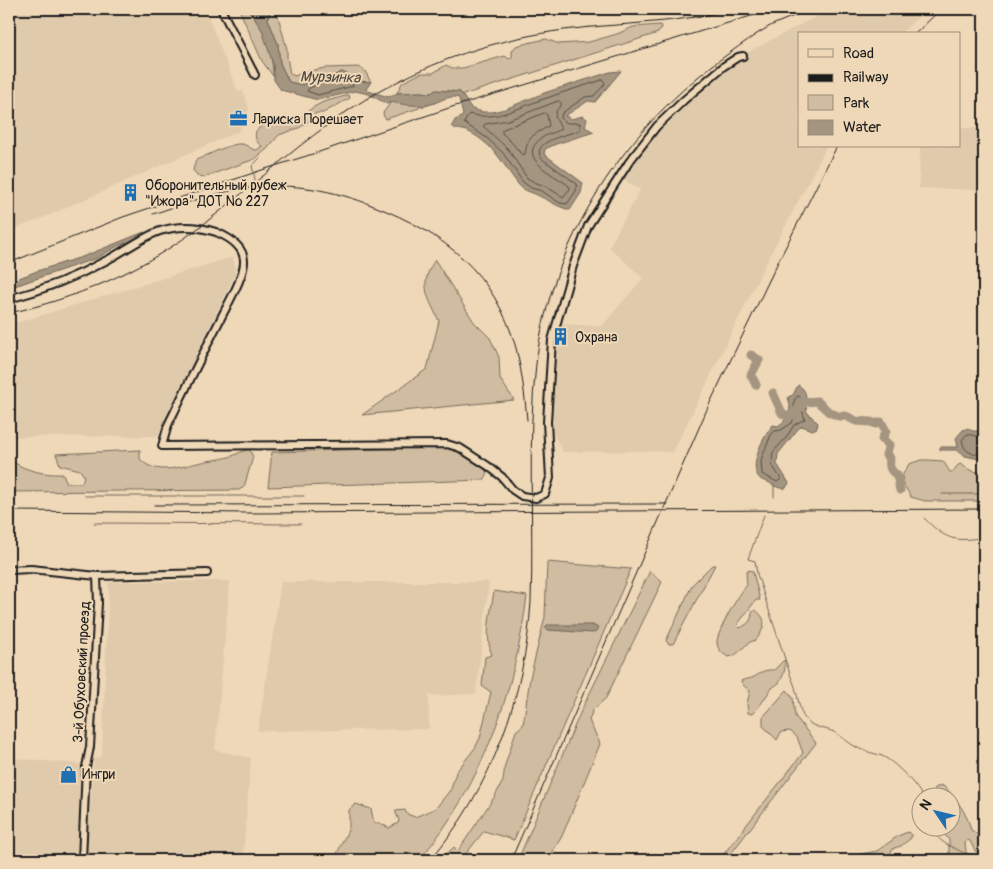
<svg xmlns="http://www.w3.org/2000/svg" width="993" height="869" viewBox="0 0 993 869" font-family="Pangolin,sans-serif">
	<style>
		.built { fill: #dfcaac }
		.green { fill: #d0bca0; stroke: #766c5e }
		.water { fill: #a49580; stroke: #6e6558 }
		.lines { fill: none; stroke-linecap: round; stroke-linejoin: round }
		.shore { stroke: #524c44; stroke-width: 1 }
		.stream { stroke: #6e6558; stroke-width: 1 }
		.river { stroke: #a49580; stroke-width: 9 }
		.minor-casing { stroke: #1c1c1c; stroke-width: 10 }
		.minor { stroke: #efd8b7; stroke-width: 6 }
		.rail { stroke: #1c1c1c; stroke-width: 1 }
		.labels { text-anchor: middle; stroke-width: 4; stroke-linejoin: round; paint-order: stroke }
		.poi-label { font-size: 14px; fill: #1c1c1c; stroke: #efd8b7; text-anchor: start }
		.street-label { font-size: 14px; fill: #1c1c1c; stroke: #efd8b7 }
		.water-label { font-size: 15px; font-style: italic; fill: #4c463f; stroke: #efd8b7 }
	</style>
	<rect width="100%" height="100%" fill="#efd8b7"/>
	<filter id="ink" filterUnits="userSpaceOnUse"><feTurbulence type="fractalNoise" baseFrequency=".02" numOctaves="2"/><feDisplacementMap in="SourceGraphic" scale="10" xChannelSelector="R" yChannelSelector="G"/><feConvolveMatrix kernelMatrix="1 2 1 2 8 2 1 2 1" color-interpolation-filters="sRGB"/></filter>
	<g filter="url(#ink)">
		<path class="built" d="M 9,9 L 205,9 L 238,92 L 243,90 L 249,109 L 239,131 L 38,220 L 9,231 Z
			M 842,9 L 927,9 L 900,34 L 799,34 L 799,146 L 827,146 L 770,255 L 673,452 L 640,451 L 563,452 L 554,435 L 549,434 L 554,340 L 557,324 L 602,326 L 643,278 L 609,247 L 640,190 L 623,179 L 642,151 L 688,101 L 750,51 L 811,19 Z
			M 959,128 L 984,128 L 984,190 L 919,188 L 920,146 L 959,146 Z
			M 233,257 L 236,273 L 158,436 L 9,437 L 9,325 Z
			M 230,581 L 215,750 L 251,758 L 243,857 L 221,860 L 111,860 L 114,856 L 86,856 L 94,759 L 102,756 L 109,582 Z
			M 281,582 L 489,582 L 476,694 L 429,696 L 429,727 L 428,729 L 258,731 Z
			M 9,758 L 81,764 L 79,860 L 9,860 Z"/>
		<path class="green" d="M 239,9 L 248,9 C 251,15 256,19 260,25 C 266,33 274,65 273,76 L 262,61 Z
			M 271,9 L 276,9 L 287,49 L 287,57 L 290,74 L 295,76 L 303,72 L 325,68 L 358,67 L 365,71 L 371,82 L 358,81 L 342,72 L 326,79 L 318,78 L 302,85 L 289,82 L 280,63 L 278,44 L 268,19 Z
			M 660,25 L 662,28 L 658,33 L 463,95 L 460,92 L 436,90 L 431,93 L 421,92 L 397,93 L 402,83 L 421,73 L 433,73 L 446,65 L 452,68 L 463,68 L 505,56 L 509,59 L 512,57 L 512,51 L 516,46 L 532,42 L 546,39 L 559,44 L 589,42 L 617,34 L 633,27 Z
			M 349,95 L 350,98 L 323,113 L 316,113 L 312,119 L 299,128 L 279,135 L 267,149 L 255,159 L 204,177 L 198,176 L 193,170 L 196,160 C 206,156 233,142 242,144 C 248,145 251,150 257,150 L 262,146 C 257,144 254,137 256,131 L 265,123 L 281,119 L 289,122 L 298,120 L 312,108 L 323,102 Z
			M 391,102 L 428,105 L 386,119 L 384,117 L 383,113 Z
			M 435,260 L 474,322 L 490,338 L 499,357 L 500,379 L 514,400 L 362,415 L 427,369 L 439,321 C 428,297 418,285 435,260 Z
			M 450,447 L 485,468 L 487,475 L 484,480 L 268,487 L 272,452 Z
			M 140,450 L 140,459 C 156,476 178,467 198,463 C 208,460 219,460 229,457 C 237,455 241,450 250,450 L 253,457 L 244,487 L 239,490 L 9,492 L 9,455 L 11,457 L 11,460 C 24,471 47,475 63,474 L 67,483 L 82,483 L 84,476 L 80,470 L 60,465 L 56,454 Z
			M 928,460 L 943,461 L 950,472 L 953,472 L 957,466 L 960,464 L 970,470 L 984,474 L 984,501 L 925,501 L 911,497 L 902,482 L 903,474 L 909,464 L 921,460 Z
			M 547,562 L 631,569 L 514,840 L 484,831 L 461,860 L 440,860 L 454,847 L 458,851 L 495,796 L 503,781 L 505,765 L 516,731 L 523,725 L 530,678 L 545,617 Z
			M 712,565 L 715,565 L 673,644 L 669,644 L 666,641 L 692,585 Z
			M 750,570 L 753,572 L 760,600 L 756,600 L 737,625 L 740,628 C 748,624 752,621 752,612 L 755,610 C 769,619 764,629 756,640 C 744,642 741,655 729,657 C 722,654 718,650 717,643 C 716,633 740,592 747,585 L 746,572 Z
			M 650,571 L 662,582 L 606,698 L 593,710 L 589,720 C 592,729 597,735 600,744 L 562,836 L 548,860 L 518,860 L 581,711 Z
			M 494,591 L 527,596 C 515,692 482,787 419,860 L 334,860 L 349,828 L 349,810 L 356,804 L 371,809 L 374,823 L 380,823 L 389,828 L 398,823 L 399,820 L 395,811 L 405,810 L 407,814 L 415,817 L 436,808 L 451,789 L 456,772 L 475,748 L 480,738 L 491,692 L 482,686 L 485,657 L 492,655 C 484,635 491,612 494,591 Z
			M 784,660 C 787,667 783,677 779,683 C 777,685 774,686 772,688 C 765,697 761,706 752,714 L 748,713 L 747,704 L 750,691 L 743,685 L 741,681 C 746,678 749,680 754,677 C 761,673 764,669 774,670 Z
			M 787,690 L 793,698 L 795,716 L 816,743 L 726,860 L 719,860 L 803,753 L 797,737 L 790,731 L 781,732 L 777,740 L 763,726 L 763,717 Z
			M 942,785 C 954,794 968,815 971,830 L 977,834 L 984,835 L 984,853 L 982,854 L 975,851 L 970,841 L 967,840 L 965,843 C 966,853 966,856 975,860 L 953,860 L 949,855 L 949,840 L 944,834 L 940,827 L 950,826 L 950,796 L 933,796 L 935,788 Z
			M 908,832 L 911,835 L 911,838 L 901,846 L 894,848 L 890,854 L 893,860 L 881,860 L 880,859 L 848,860 L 861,854 L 877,851 L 898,836 Z"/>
		<path class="water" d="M 248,9 L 271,9 L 268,19 L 278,44 L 280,63 L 289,82 L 302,85 L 318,78 L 326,79 L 342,72 L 354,77 L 358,81 L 371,82 L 366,89 L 368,91 L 389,97 L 397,93 L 421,92 L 431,93 L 436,90 L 460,92 L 472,109 L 483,112 L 492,112 L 505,109 L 544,93 L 610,72 L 621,71 L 595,102 L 588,101 L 565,116 L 571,119 L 583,116 L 587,119 L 585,127 L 594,132 L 556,144 L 545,149 L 544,154 L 583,183 L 581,193 L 570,210 C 558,207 552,202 541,197 C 533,192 524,192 518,184 C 506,169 499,153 483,141 C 478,137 469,131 463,130 C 458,129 456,130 452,126 L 455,120 L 460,118 L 463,115 L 459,98 C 447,94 439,103 428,105 C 417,106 402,105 392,102 L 387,104 L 369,94 L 355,91 L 318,100 L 281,90 L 274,80 L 273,64 L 262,30 Z
			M 144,232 L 144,233 L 136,239 L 118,246 L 97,258 L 9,288 L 9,282 L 37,271 L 82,257 Z
			M 798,385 C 810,392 804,400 807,412 L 818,423 L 817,428 L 812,430 L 802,426 L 798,429 L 778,454 L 777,464 L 789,483 L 786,488 C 778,489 775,486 768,482 C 764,481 760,480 758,476 C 749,464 764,435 773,425 L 778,426 L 789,417 L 790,405 L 788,397 L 793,395 Z
			M 968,428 L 972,431 L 984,431 L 984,460 L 965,456 L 962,453 L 959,453 L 957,450 L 940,450 L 940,447 L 958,447 L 956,438 L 963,430 Z
			M 547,625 L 593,625 L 598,628 L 596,632 L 593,633 L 548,630 L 545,628 Z"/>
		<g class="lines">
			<path class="shore" d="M 342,78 L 352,81 L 353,86 L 318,95 L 307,91 L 308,89 L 319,83 L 327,83 Z
				M 602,80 L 604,81 L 605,84 L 594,96 L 585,97 L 562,113 L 561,118 C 567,126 573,122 580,123 L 580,130 C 569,135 531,140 541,158 L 577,184 L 576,191 L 567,204 L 560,203 L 542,191 L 531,188 L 523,182 L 503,153 L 487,138 L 464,123 L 469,114 C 498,122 520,106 547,98 C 565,91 584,86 602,80 Z
				M 559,101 L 562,104 C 550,116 557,118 561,129 C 554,133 543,135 537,142 C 519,161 559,177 569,186 L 570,189 L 563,197 L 545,186 L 534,182 L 527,178 L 508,149 L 483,126 L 485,124 L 508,120 Z
				M 545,113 L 547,115 L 549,126 C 534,135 528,135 525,154 L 522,155 L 513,144 L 502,133 L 502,130 Z
				M 798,396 L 802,398 L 801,407 L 805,419 L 794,425 L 786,438 L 773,452 L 772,465 L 781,479 L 777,482 L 762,474 L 761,460 L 771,435 L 775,431 L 781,430 L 792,423 L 794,417 L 794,401 Z
				M 984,436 L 977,436 L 967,434 L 962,440 C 965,454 971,453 984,455"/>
			<path class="stream" d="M 253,183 L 255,179 L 252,166 L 260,158
				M 774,485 L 774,497
				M 942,494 L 984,494
				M 85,496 L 304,496
				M 764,515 L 748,559 L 755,561 L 757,574 L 791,677 C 798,689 798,712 806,720 C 813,728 825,728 834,732 C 842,736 848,743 856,747 C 865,752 874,753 882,756 C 894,761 917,785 922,796
				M 924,518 C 945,539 954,543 984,537
				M 94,523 L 301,524
				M 931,826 C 938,847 962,849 977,860"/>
			<path class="river" d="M 751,355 L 759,360 L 751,375 L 756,385
				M 773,393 L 782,413 L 789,417 L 802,406 L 803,401 L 806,402 L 817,401 L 829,412 L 838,416 L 846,416 L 856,421 L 871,422 L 876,424 L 881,422 L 886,431 L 882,439 L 889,445 L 886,455 L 890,458 C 889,466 889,470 897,475 L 900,490"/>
			<defs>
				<path id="minor" d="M 221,9 L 255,75
					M 9,299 C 43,290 76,277 107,260 C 125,251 142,237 160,231 C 179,225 198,226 216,232 C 228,237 243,246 244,260 C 245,276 227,305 220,320 C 202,355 185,390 168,425 L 162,446 L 447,444 L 460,448 L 488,466 L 502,477 L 513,490 L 522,496 L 536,498 L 545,494 L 550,478 L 547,422 L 552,340 L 573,266 L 588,226 L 629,162 L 657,126 L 684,100 L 724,66 L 738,57 L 743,56
					M 9,570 L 31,569 L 97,576 L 207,573
					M 82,860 L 86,767 L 90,747 L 98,603 L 97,576"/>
			</defs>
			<use href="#minor" class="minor-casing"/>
			<use href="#minor" class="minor"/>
			<path class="rail" d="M 915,34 L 941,9
				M 153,214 C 183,204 216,192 248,188 C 292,182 333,190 374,206 C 444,233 495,273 516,348 C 522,372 525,396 527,420
				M 9,263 L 123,217 L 262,170 L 319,152 L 452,107 L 774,9
				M 9,313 C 75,299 138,272 193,232 C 259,183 318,123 391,85 C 446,56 503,38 564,30 C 593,26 623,25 653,22 C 681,20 709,15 737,9
				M 154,505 L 667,504
				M 9,511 L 251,513 L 984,509
				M 430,860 C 492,789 525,695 531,602 C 534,523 527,443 536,364 C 551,239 626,126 728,54 C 742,44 757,33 772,25 C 785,20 798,14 811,9
				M 511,860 L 708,407 L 778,262 L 837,146"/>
		</g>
	</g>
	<defs>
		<symbol id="office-bare" viewBox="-9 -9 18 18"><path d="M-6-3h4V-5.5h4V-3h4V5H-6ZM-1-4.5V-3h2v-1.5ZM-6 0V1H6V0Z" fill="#1f6fb2" stroke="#efd8b7" stroke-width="2.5" paint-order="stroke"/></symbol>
		<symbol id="building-bare" viewBox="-9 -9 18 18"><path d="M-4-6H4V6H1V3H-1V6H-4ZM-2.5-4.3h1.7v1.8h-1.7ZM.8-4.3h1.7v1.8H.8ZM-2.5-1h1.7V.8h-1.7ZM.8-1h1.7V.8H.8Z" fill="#1f6fb2" stroke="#efd8b7" stroke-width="2.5" paint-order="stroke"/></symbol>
		<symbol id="shop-bare" viewBox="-9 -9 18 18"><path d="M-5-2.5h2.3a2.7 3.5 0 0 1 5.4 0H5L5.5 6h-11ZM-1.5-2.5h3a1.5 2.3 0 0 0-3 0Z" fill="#1f6fb2" stroke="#efd8b7" stroke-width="2.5" paint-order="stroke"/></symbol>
	</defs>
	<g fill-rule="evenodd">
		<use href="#office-bare" x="226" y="106" width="25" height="25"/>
		<use href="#building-bare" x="118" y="180" width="25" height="25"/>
		<use href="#building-bare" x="548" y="324" width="25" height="25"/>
		<use href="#shop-bare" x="56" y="762" width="25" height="25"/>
	</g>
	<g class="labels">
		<g class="poi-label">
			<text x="252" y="124">Лариска Порешает</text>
			<text x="145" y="190">Оборонительный рубеж<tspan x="145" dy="16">"Ижора" ДОТ № 227</tspan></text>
			<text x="575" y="342">Охрана</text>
			<text x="82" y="779">Ингри</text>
		</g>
		<g class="street-label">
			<text transform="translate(81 672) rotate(-87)" y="5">3-й Обуховский проезд</text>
		</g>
		<g class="water-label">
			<text transform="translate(330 77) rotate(1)" y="5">Мурзинка</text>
		</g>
	</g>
	<rect width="993" height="869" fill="none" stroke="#efd8b7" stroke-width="30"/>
	<rect x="15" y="15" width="963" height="839" fill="none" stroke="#1c1c1c" stroke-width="2" filter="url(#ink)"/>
	<rect x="798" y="32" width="162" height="115" fill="#efd8b7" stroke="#9b8d79"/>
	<rect x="808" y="49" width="25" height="8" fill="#efd8b7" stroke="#9b8d79"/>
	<text x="843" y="58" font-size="15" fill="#1c1c1c">Road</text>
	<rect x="808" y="74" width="25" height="8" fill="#1c1c1c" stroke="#9b8d79"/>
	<text x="843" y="82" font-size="15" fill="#1c1c1c">Railway</text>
	<rect x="808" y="95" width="25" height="15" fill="#d0bca0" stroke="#9b8d79"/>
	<text x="843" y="108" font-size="15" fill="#1c1c1c">Park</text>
	<rect x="808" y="120" width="25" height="15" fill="#a49580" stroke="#9b8d79"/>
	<text x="843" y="132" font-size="15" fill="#1c1c1c">Water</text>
	<g transform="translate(936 812) rotate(305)"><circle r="24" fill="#efd8b7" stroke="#9b8d79"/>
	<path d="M0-4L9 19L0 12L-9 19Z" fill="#1f6fb2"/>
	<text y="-8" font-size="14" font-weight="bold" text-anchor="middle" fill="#1c1c1c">N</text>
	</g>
</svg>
